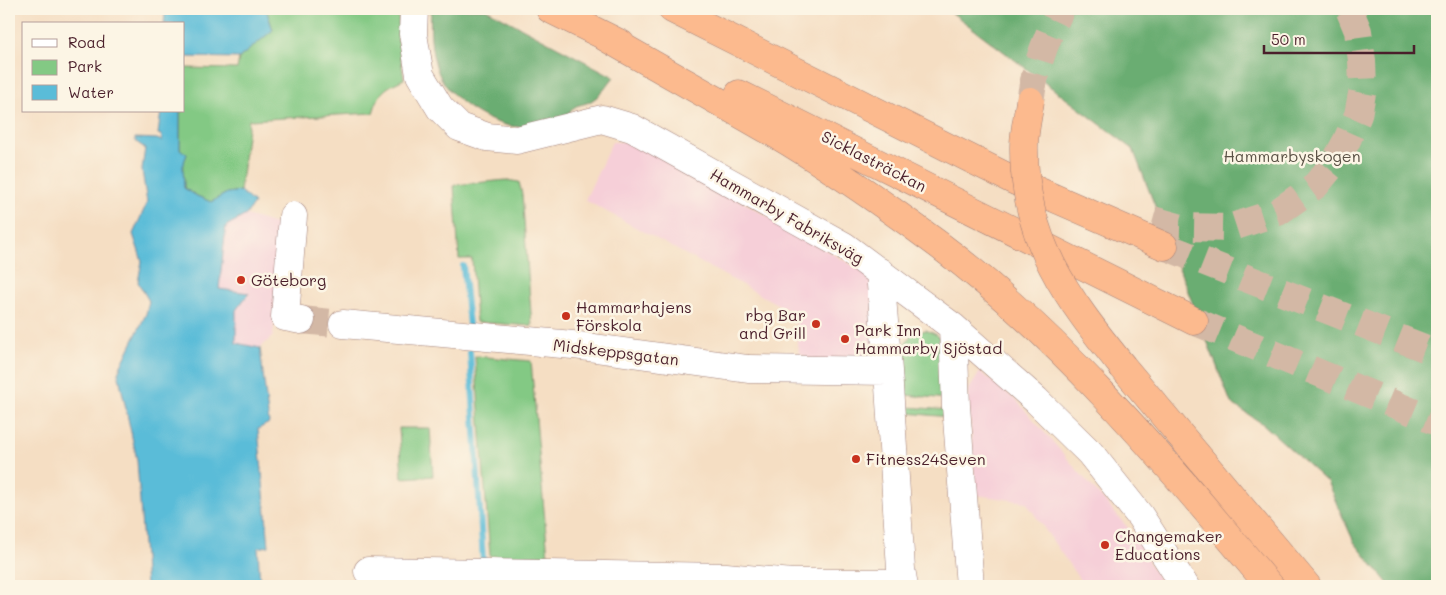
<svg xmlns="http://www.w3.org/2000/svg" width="1446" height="595" viewBox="0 0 1446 595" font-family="Mali,sans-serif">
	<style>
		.built { fill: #f6cfd8 }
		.green { fill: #83c984; stroke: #667458 }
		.forest { fill: #6aad72; stroke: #5a664e }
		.water { fill: #5abcd8; stroke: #526e82 }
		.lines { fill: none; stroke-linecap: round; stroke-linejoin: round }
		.stream { stroke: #5abcd8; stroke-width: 6 }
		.minor-tunnel { stroke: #d3b8a5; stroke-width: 28; stroke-dasharray: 28 14; stroke-linecap: butt }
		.highway-tunnel { stroke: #d3b8a5; stroke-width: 28; stroke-dasharray: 28 14; stroke-linecap: butt }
		.minor-casing { stroke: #a07e77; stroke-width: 29 }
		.highway-casing { stroke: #a07e77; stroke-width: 29 }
		.minor { stroke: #fff; stroke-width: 28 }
		.highway { stroke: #fcba8e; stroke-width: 28 }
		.highway-bridge-casing { stroke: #a07e77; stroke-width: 29; stroke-linecap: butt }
		.highway-bridge { stroke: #fcba8e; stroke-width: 28 }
		.poi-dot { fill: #c8321e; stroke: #fcf5e5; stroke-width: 2 }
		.labels { text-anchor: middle; stroke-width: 5; stroke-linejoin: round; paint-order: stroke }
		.park-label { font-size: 16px; fill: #5b5246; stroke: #fcf5e5 }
		.street-label { font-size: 16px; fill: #4a1f2b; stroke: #fcf5e5 }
		.poi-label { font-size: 16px; fill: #4a1f2b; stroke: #fcf5e5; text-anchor: start }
	</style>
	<rect width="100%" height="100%" fill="#fcf5e5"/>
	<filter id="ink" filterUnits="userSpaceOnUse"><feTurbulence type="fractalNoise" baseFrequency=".02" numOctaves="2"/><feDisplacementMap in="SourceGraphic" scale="10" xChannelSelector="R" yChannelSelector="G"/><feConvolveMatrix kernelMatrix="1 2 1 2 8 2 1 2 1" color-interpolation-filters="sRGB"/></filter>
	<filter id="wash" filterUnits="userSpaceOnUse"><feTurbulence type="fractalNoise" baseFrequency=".0096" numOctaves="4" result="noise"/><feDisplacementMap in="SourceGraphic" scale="20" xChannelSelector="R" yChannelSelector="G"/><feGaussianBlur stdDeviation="1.12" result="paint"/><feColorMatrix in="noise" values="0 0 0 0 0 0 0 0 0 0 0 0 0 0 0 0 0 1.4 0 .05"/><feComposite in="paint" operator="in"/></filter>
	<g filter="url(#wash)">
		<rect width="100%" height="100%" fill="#f5dec3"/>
		<path class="built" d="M 612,142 L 638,142 L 871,276 L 878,370 L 823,368 L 799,353 L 794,313 L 585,200 Z
			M 246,215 L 282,226 L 273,336 L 260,348 L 236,343 L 236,310 L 249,294 L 219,289 L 226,226 Z
			M 980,372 L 1017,401 L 1129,529 L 1163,586 L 1084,586 L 1026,502 L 976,495 L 968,391 Z"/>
		<path class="green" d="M 266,9 L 399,9 L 398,39 L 404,79 C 383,89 380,91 373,113 L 249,120 L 240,191 L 227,193 L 211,202 L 197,196 L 184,188 L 183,165 L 187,154 L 180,150 L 180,111 L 184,111 L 184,68 L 237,69 L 239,58 L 273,30 Z
			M 506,180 L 519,182 L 522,194 L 532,326 L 476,322 L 472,259 L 459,259 L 454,185 Z
			M 926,330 L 937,335 L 940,338 L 948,399 L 905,395 L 902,348 L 912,334 Z
			M 475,356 L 531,361 L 548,556 L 490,556 Z
			M 907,407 L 948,410 L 949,417 L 907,413 Z
			M 430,428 L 433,476 L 402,478 L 399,428 Z"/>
		<path class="forest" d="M 431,9 L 486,9 L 614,77 C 608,84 602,94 594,99 C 581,109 574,99 567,120 C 552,123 536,127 521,127 C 490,127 447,99 437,69 C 430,50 430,29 431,9 Z
			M 947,9 L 1437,9 L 1437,586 L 1390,586 L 1354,542 L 1327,482 L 1263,424 L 1231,403 L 1133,149 Z"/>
		<path class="water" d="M 162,9 L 266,9 L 273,30 L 239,58 L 187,57 L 184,55 L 184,24 L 164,24 L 165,15 Z
			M 161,111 L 180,111 L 180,149 L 187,154 L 183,165 L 184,188 L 197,196 L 211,202 L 227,193 L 240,191 L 254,203 L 246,215 L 226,226 L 219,289 L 249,293 L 236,310 L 236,343 L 260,348 L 269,423 L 258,429 L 269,546 L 258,548 L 260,586 L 146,586 L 137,460 L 118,372 L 146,314 L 149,301 L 138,282 L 142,261 L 133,234 L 147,203 L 142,170 L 145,148 L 135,141 L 135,138 L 157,139 L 162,141 L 161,135 L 158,134 Z"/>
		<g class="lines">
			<path class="stream" d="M 463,266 L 469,325
				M 470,352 L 483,561"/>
		</g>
	</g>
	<g filter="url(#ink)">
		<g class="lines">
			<path class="minor-tunnel" d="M 301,320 L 343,324"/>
			<path class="highway-tunnel" d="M 1030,101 C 1035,68 1046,38 1061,9
				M 1153,220 L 1178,227 L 1229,228 L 1278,212 L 1316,185 L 1335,162 L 1347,140 L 1358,115 L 1363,88 L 1362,61 L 1358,31 L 1349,9
				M 1164,246 L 1437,353
				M 1194,321 L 1437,422"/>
			<defs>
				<path id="minor" d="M 414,9 L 413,34 L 420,75 L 440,108 L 459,127 L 487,137 L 517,140 L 602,119 L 632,128 L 844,246 L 953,327 L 1036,400 L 1090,453 L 1140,516 L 1185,586
					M 293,216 L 285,317 L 301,320
					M 880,272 L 888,371 L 901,569 L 904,586
					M 343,324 L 573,345 L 748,369 L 888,371
					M 953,327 L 956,406 L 970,586
					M 368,571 L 726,577 L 793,583 L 888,583 L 899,586"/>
				<path id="highway" d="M 550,9 L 621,44
					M 672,9 L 1013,180 L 1164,246
					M 605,37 C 660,69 717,100 772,132 C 830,166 885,205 939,245 C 1066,340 1168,465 1270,586
					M 739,94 L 1194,321
					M 1123,367 L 1307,586"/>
			</defs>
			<use href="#minor" class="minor-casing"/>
			<use href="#highway" class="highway-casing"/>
			<use href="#minor" class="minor"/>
			<use href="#highway" class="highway"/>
			<defs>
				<path id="highway-bridge" d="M 1030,101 C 1028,116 1024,132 1024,146 C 1023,240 1067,298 1123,367"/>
			</defs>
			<use href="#highway-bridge" class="highway-bridge-casing"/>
			<use href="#highway-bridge" class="highway-bridge"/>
		</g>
	</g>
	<g class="poi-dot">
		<circle cx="241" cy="280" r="5"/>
		<circle cx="566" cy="316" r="5"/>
		<circle cx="816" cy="324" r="5"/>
		<circle cx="845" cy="339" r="5"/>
		<circle cx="856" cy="459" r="5"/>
		<circle cx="1105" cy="545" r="5"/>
	</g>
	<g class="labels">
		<g class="park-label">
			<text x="1292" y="162">Hammarbyskogen</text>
		</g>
		<g class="street-label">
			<text transform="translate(874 161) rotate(27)" y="6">Sicklasträckan</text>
			<text transform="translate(787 216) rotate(30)" y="6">Hammarby Fabriksväg</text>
			<text transform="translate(616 352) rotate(7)" y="6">Midskeppsgatan</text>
		</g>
		<g class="poi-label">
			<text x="251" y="286">Göteborg</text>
			<text x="576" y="313">Hammarhajens<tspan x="576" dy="18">Förskola</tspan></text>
			<text x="806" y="321" text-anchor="end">rbg Bar<tspan x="806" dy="18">and Grill</tspan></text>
			<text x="855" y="336">Park Inn<tspan x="855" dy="18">Hammarby Sjöstad</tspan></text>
			<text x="866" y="465">Fitness24Seven</text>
			<text x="1115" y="542">Changemaker<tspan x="1115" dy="18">Educations</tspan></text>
		</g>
	</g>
	<rect width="1446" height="595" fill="none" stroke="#fcf5e5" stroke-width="30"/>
	<rect x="22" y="22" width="162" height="90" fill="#fcf5e5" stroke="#b59f9b"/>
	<rect x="32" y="39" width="25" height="8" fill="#ffffff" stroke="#b59f9b"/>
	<text x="68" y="48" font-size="15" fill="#4a1f2b">Road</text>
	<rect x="32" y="60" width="25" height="15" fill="#83c984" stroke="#b59f9b"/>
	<text x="68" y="72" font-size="15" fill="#4a1f2b">Park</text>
	<rect x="32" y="85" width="25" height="15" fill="#5abcd8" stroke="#b59f9b"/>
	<text x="68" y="98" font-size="15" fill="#4a1f2b">Water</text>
	<path d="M1264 45v8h150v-8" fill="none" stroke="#4a1f2b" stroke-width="2.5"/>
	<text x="1271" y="45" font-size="15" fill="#4a1f2b" stroke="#fcf5e5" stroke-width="4" paint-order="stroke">50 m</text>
</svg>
